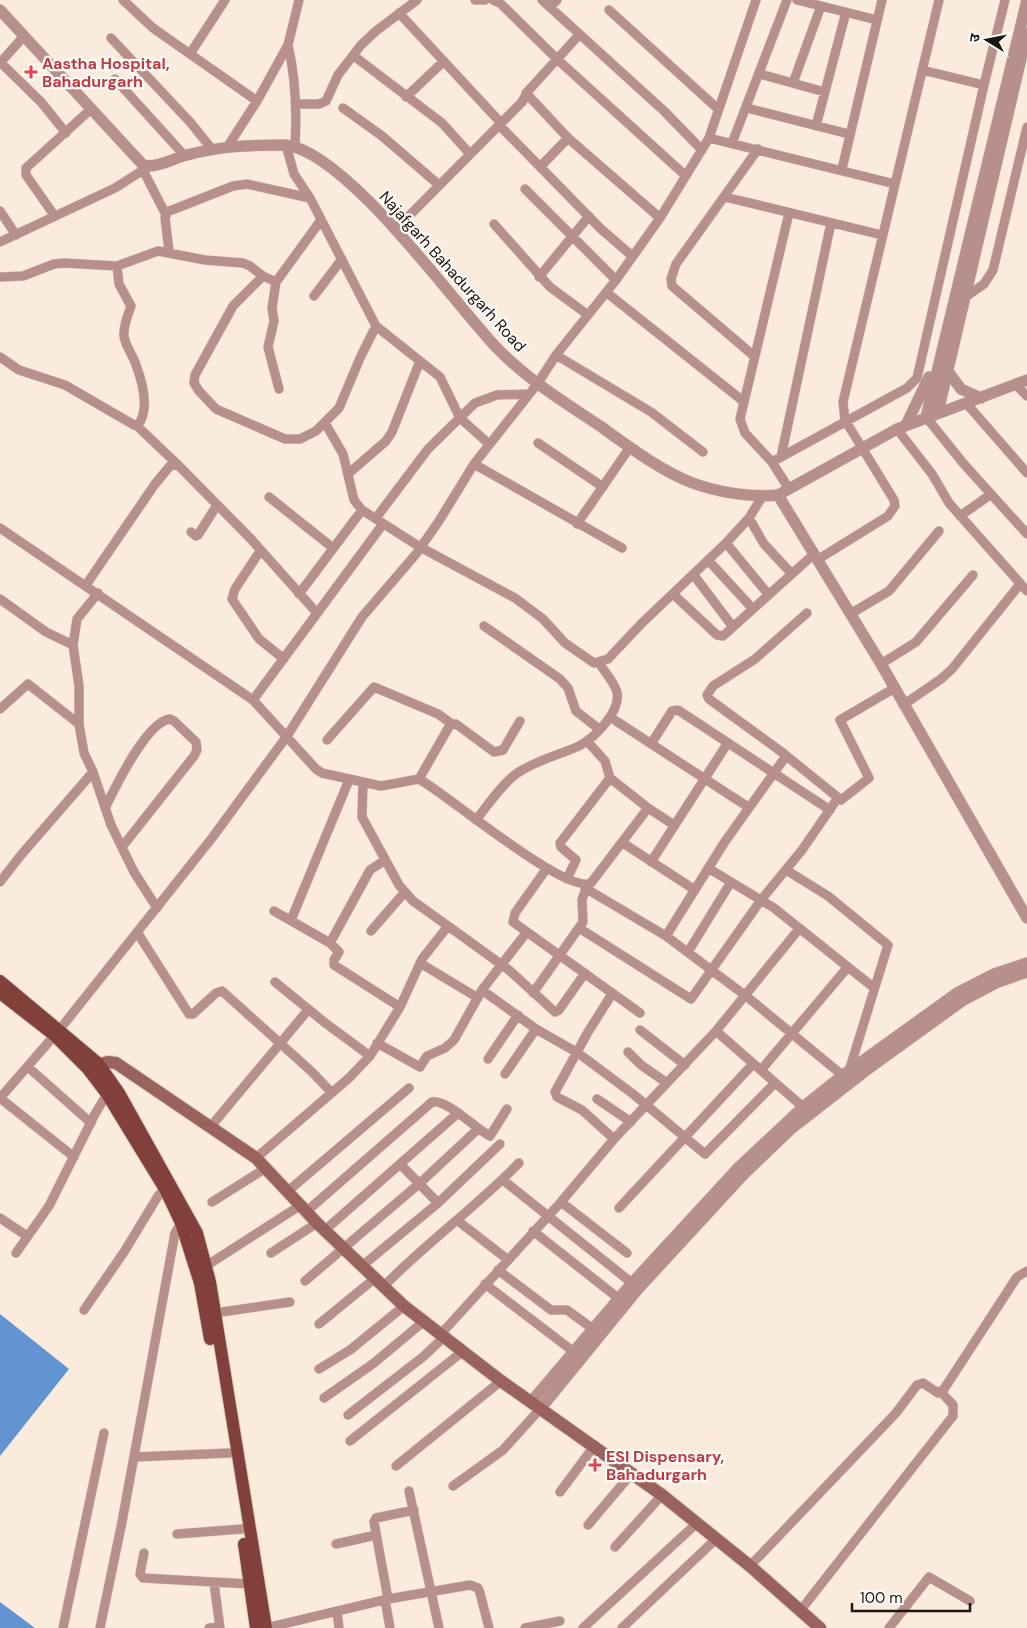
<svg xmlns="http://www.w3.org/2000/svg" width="1027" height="1628" viewBox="0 0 1027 1628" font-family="'DM Sans','Noto Sans Devanagari',sans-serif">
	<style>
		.water { fill: #6394d2 }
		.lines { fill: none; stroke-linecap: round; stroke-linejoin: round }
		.minor-casing { stroke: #d7c9bd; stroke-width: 10 }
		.tertiary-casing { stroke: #d7c9bd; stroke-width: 12 }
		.secondary-casing { stroke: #d7c9bd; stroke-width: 14 }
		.primary-casing { stroke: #d7c9bd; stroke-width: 14 }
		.minor { stroke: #b7908b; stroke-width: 9 }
		.tertiary { stroke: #b7908b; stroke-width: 11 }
		.secondary { stroke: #99625c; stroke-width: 12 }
		.primary { stroke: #82403b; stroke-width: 12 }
		.health-dot { fill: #e0444e; stroke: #fefbf8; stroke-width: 2 }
		.labels { text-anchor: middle; stroke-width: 4.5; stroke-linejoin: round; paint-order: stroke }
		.health-label { font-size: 16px; font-weight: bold; fill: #be3a42; stroke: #fefbf8; text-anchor: start }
		.street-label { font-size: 16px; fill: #1d1713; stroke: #fefbf8 }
	</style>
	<rect width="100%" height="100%" fill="#fbebdd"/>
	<path class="water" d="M 0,1314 L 69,1369 L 0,1456 Z
		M 0,1602 L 35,1628 L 0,1628 Z"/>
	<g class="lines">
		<defs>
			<path id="minor" d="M 123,0 L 153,28 L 257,101
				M 475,0 L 485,0
				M 493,0 L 500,3 L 558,60 L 686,176
				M 542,0 L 664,111 L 702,150
				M 797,0 L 877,20
				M 550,7 L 557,0
				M 609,10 L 718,109
				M 399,13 L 501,123
				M 111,38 L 190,122 L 211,148
				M 288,45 C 296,79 297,111 295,146
				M 190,54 L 225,0
				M 354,56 L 442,123 L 470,154
				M 0,63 L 24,36
				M 1,63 L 41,102 L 66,133
				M 922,70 L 984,85
				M 760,74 L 825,92
				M 115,79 L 184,155
				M 793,83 L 821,6
				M 526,93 L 568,138 L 660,218
				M 406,97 L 444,61
				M 297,104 L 319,104 L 326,101 L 338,75 L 361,45 L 376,31 L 417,0
				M 343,108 L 382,136 L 439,185
				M 747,108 L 849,134
				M 499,125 L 600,228 L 632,256
				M 816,126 L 846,12
				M 709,138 L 895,184
				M 732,143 L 787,0
				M 286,145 L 294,174 L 310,198 L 376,326 L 440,377 L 460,418 L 489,444
				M 228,146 L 257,101 L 288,45 L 299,0
				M 540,167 L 568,138
				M 842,169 L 882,0
				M 143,170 L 166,215
				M 525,189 L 616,280
				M 725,197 L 882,235
				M 0,211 L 16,235
				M 54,215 L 26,175 L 26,168 L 90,110
				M 494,224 L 550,287 L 588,315
				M 396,229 L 522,102 L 528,91 L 579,35
				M 0,242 L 115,188 L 148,167
				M 169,251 L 165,218 L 168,211 L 172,210 L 233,186 L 247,184 L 310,198
				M 263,276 L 233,306 L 195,375 L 194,383 L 199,391 L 216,409 L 285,439 L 300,439 L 316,431 L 339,408 L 360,358 L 376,326
				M 0,277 L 23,276 L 54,264 L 64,263 L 117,266 L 158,251 L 205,260 L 243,263 L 250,266 L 263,276 L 276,282 L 321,220
				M 539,277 L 589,216
				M 276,282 L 272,308 L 274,321 L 268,347 L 279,389
				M 606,292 L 743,401
				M 314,296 L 342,259
				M 964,298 L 984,284 L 993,270 L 1027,127
				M 556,355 L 651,412 L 703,452
				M 754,356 L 672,286 L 671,279 L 676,264 L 758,149
				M 0,357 L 19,370 L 65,385 L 134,425 L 138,425 C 150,409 142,381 136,365 C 133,355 125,346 124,336 C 123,326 128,315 131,306 L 119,284 L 117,266
				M 1015,384 L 1027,396
				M 966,403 L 1027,473
				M 926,417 L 963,463 L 1027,534
				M 325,423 L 343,454 L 354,500 L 362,510 L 420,547 L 515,598 L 543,619 L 565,643 L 594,663 L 608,659 L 642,623 L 726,543 L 749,518 L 762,497
				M 136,425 L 177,464
				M 897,429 L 932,474 L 949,503 L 1027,591
				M 538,443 L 603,487
				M 781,457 L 831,223
				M 772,462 L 907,388 L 917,378 L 984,85 L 1005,0
				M 474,464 L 622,548
				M 348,474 L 386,441 L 392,432 L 420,361
				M 789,489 L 772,462 L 745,433 L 740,419 L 789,213
				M 269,497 L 333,548
				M 960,516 L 990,495
				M 376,518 L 428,449 L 475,403 L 497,395 L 528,394
				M 749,518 L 764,544 L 792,574
				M 577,524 L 630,447
				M 0,528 L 253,700 L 316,769 L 322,773 L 381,786 L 419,779 C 448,795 566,895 591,883 L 648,808
				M 191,532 L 196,536 L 198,535 L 217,505
				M 726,543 L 768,594
				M 260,551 L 235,589 L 232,599 L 259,639 L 284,659
				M 708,560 L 753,609
				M 817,560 L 888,516 L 895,506 L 894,500 L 845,420 L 843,402 L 939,0
				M 693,574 L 733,627
				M 86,585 L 155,484 L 170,466 L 177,464 L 250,538 L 317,613
				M 299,594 L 362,510
				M 673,594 L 717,635 L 723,636 L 814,554
				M 0,599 L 46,632 L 73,645 L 79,686 L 79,724 L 84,753 L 93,772 L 111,825 L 134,872 L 157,908
				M 807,613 L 755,659 L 713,686 L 707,695 L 709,699 L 783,753 L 841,800 L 869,778 L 840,720 L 893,689
				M 850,614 L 889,591 L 939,531
				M 484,626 L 560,679 L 568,688 L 576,711 L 599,729
				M 73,645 L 77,619 L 98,593
				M 881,664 L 916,642 L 973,575
				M 253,700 L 383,524
				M 903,705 L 941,679 L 952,669 L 1020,584
				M 0,709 L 28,684 L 79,724
				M 610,717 L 748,807
				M 327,740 L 374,687 L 438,714 L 452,724
				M 651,744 L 672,711 L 678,710 L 830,810
				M 610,778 L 648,808 L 674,825
				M 419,779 L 450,725 L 456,724 L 494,752 L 503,750 L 520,721
				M 105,808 C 115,788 146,722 170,719 L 174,721 L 196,742 L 197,750 L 194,756 L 122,847
				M 476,820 C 487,806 505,780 519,772 C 537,760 559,755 579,746 C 594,738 621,712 617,692 C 614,682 605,672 599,663
				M 623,843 L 695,890
				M 651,862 L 727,744
				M 547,868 L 515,913 L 513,922 L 640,1013
				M 708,868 L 774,908 L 873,987
				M 786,870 L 828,896 L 888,945 L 849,1071
				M 567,879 L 576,860 L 561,847 L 560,843 L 610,778 L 605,761 L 587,741
				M 0,882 L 21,855 L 93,772
				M 585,888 L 666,936 L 746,996 L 847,1079
				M 274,911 L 330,943 L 339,952 L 334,960 L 334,965 L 400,1007
				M 291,920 L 349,780
				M 448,926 L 509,970 L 555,1012 L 559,1010 L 585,973
				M 579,928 L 691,999 L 761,900 L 802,850 L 837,799
				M 371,931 L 404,893
				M 137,932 L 189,1014 L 193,1014 L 216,993 L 222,991 L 311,1071 L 332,1093
				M 666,936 L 724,843 L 786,756
				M 330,943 L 370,870 L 385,860
				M 688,952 L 731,882
				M 420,963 L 478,998
				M 275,982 L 324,1022 L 370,1056
				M 482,990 L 536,1029 L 578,1053 L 633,1094 L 705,1154 L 775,1083
				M 533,993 L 583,922 L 582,900 L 587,885
				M 612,994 L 588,1032 L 555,1092 L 557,1097 L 582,1110 L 614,1139
				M 640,1030 L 685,1065
				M 716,1031 L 803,1107
				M 377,1043 L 420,1067 L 427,1056 L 445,1048 L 454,1040 L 482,990 L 526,933
				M 628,1052 L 641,1065 L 667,1083
				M 488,1059 L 518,1015
				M 28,1067 L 91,1123
				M 761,1070 L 847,968
				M 505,1074 L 536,1029
				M 0,1098 L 60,1029 L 212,838 L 287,736 L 362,617 L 416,554 L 439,521 L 474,464 L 538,383 L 556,355 L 616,280 L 660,218 L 709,138 L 756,0
				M 0,1098 L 74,1157
				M 597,1099 L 631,1122
				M 212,1125 L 308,1010
				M 256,1158 L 349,1078 L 370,1056 L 400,1007 L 422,959 L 448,926 L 413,901 L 399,885 L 362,817 L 363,783
				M 401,1165 L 438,1203
				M 503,1180 L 632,1283
				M 288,1191 L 409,1088
				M 212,1202 L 266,1168
				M 561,1202 L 627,1253
				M 619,1208 L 753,1064
				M 307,1211 L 432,1102 C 447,1099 476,1129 490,1136 L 507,1109
				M 0,1218 L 27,1236
				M 458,1221 L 507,1259
				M 325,1230 L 458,1113
				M 533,1231 L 618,1298
				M 16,1253 L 49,1206 L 95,1114 L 107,1094
				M 271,1253 L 317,1223
				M 206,1266 L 301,1205
				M 362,1266 L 438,1203 L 500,1144
				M 498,1270 L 551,1310 L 567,1310 L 593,1329
				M 305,1281 L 420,1183 L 478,1129
				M 485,1284 L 574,1352
				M 383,1287 C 426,1243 476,1207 519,1163
				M 84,1310 L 124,1252 L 158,1196 L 168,1186
				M 215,1313 L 290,1302
				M 319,1324 L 374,1279
				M 440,1335 L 561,1202 L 614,1139 L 716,1031 L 799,929
				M 319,1369 L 350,1350 L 404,1306
				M 324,1398 L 374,1363 L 423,1322
				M 348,1415 L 424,1356 L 443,1338
				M 350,1441 L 462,1352
				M 135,1457 L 230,1453
				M 396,1466 L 501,1381
				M 453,1486 L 503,1450 L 541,1408
				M 409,1491 L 439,1628
				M 560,1492 L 595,1445
				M 588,1525 L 632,1473
				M 177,1534 L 242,1529
				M 336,1544 L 376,1535
				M 615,1547 L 662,1495
				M 144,1553 L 140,1574 L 143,1578 L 249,1584
				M 750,1566 L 896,1413 L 917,1385 L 923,1383 L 938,1393 L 944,1389 L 1017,1277 L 1027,1271
				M 214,1583 L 220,1628
				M 388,1599 L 374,1522 L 376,1518 L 414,1510
				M 385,1600 L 390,1628
				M 337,1611 L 339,1628
				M 800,1611 L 953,1416 L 953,1405 L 941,1392
				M 63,1628 L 104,1433
				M 100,1628 L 122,1522 L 175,1233 L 181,1223
				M 209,1628 L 220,1627
				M 266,1628 L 388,1599 L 470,1585 L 478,1588 L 480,1593 L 489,1628
				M 525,1628 L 560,1621
				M 583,1628 L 697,1523
				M 622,1628 L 716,1539
				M 889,1628 L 929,1577 L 970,1601"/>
			<path id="tertiary" d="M 0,10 L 143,165 C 155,169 174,158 187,155 C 220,146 251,145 286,145 C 347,153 451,299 495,346 C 525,378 564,402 600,426 C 628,446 658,469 690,482 C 716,492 751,498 778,495 L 897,429 L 1027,380
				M 947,370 L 961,389 L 981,398
				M 938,412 L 1027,33
				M 926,417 L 1027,0
				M 906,425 L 929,377
				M 778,495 L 881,664 L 1027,918
				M 531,1402 L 632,1283 L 738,1168 L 803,1107 L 843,1075 L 957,993 L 994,974 L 1027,963
				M 541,1408 L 638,1289 L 744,1174 L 791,1129 L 868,1069 L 962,1001 L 998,982 L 1027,972"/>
			<path id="secondary" d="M 90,1067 L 108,1062 L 116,1063 L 256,1158 L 317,1223 L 404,1306 L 501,1381 L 662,1495 L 750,1566 L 820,1628"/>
			<path id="primary" d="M 0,981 L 98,1063 L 119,1093 L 197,1233 L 210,1282 L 266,1628
				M 0,993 L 54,1035 L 88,1069 L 107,1094 L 165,1189 L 181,1223 L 200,1283 L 210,1339
				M 244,1544 L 256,1628"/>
		</defs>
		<use href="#minor" class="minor-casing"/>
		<use href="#tertiary" class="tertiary-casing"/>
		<use href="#secondary" class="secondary-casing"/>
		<use href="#primary" class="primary-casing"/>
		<use href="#minor" class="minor"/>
		<use href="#tertiary" class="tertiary"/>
		<use href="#secondary" class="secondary"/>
		<use href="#primary" class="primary"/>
	</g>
	<g class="health-dot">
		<path d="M28.5 64.5h5v5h5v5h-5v5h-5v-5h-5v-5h5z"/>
		<path d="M592.5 1457.5h5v5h5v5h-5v5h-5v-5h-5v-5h5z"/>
	</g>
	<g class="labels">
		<g class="health-label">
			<text x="42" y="69">Aastha Hospital,<tspan x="42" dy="18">Bahadurgarh</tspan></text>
			<text x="606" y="1462">ESI Dispensary,<tspan x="606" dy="18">Bahadurgarh</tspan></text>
		</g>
		<g class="street-label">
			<text transform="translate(453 271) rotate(48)" y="6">Najafgarh Bahadurgarh Road</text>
		</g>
	</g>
	<g transform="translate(987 40) rotate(280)" stroke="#fefbf8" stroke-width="4" paint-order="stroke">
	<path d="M0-4L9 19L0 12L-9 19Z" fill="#1d1713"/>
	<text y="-8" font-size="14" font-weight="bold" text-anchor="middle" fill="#1d1713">उ</text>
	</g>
	<path d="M852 1603v8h118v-8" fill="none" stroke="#1d1713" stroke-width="2.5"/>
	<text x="860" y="1603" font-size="15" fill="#1d1713" stroke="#fefbf8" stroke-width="4" paint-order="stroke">100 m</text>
</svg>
